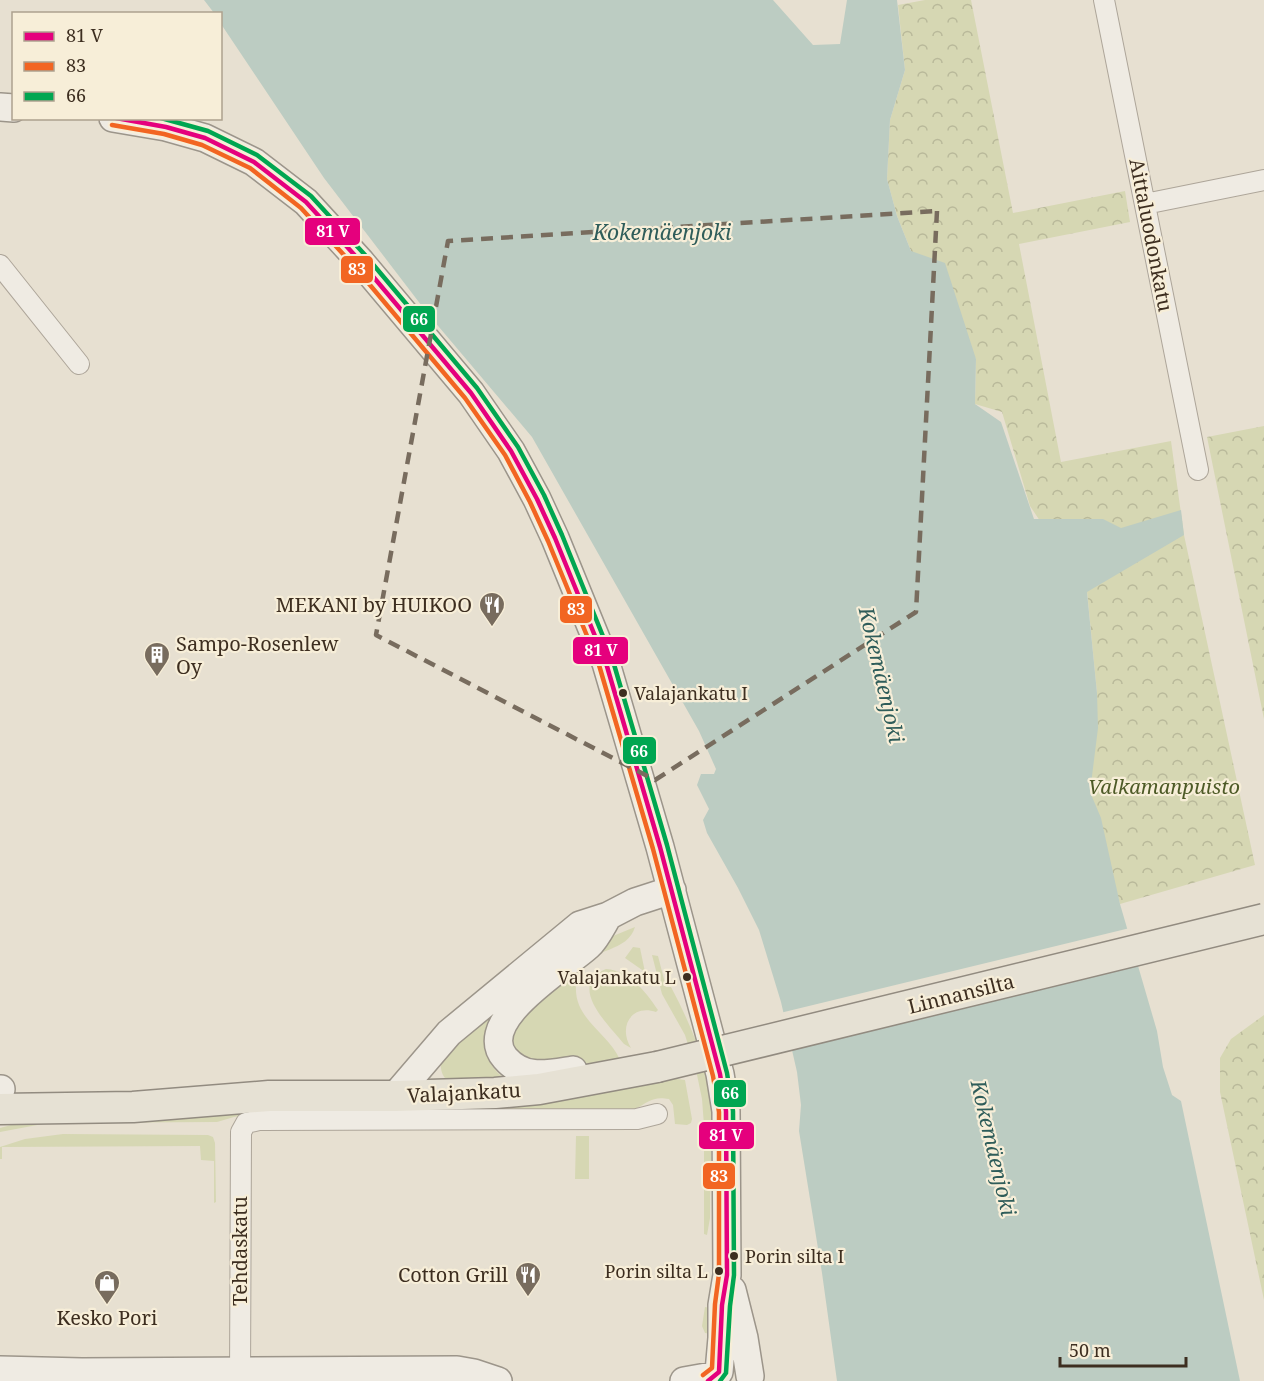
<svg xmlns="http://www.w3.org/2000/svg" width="1264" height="1381" viewBox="0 0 1264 1381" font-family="'Noto Serif',serif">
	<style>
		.grass { fill: #d6d7b3 }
		.park { fill: url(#park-crowns) }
		.water { fill: #bcccc2 }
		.pier { fill: #e7e0d1 }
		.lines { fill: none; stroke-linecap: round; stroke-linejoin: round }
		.street-casing { stroke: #ada599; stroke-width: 22 }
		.secondary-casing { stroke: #9c958a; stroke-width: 30 }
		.primary-casing { stroke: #928b80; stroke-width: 33 }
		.street { stroke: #efebe3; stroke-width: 20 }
		.secondary { stroke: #efebe3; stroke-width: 27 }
		.primary { stroke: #e6e1d4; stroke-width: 30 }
		.primary-bridge-casing { stroke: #928b80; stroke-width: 33; stroke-linecap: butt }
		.primary-bridge { stroke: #e6e1d4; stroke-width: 30 }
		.bus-1-casing { stroke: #f7eed8; stroke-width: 9 }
		.bus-2-casing { stroke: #f7eed8; stroke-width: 9 }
		.bus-3-casing { stroke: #f7eed8; stroke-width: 9 }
		.bus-1 { stroke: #e5007d; stroke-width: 4.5 }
		.bus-2 { stroke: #f26522; stroke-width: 4.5 }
		.bus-3 { stroke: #00a651; stroke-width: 4.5 }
		.marked { fill: none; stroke: #786c5e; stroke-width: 4.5; stroke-dasharray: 12 8; stroke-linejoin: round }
		.bus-dot { fill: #3d2e20; stroke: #f7eed8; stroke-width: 2 }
		.labels { text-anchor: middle; stroke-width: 4.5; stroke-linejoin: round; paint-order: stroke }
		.bus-label { font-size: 18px; fill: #3d2e20; stroke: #f7eed8; text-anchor: start }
		.street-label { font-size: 20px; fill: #3d2e20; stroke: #f7eed8 }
		.poi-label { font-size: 20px; fill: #3d2e20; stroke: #f7eed8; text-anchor: end }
		.park-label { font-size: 20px; font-style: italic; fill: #4d5a26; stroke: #f7eed8 }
		.water-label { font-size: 21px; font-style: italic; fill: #2f5d5a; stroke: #f7eed8 }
		.line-badge { stroke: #f7eed8; stroke-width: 2 }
		.badge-label { font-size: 16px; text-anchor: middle; font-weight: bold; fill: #fff }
	</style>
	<defs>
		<pattern id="park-crowns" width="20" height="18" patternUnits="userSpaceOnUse" patternTransform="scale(1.5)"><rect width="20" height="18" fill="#d6d7b3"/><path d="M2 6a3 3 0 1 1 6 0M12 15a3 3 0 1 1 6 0" fill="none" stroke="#b9b99a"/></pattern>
	</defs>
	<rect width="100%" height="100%" fill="#e7e0d1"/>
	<path class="grass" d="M 635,927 C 628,952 593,948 581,968 C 578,973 577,981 576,986 C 574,1020 609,1033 620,1060 L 590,1063 L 548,1071 L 528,1067 L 507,1044 L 512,1019 L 585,955 L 613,936 Z
		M 633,947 L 640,948 L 645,972 L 625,958 Z
		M 652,955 L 658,956 L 666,987 L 671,987 C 691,1025 709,1066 711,1110 C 712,1146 710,1182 710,1218 L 707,1235 L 704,1234 L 704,1125 L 702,1099 L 696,1070 L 685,1035 L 662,994 Z
		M 606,969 C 630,971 645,991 658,1010 L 656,1012 C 631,1004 618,1027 631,1048 L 624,1044 C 609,1025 566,986 606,969 Z
		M 498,1008 C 479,1034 480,1061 507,1081 L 450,1083 C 441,1076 440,1069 441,1057 Z
		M 662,1077 L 685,1080 L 692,1119 L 691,1123 L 687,1125 L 675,1124 L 673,1105 L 669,1099 C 652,1096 649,1102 635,1109 C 631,1111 625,1112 621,1114 L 267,1112 L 234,1117 L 217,1122 L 48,1123 L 0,1132 L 0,1128 L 22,1122 Z
		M 63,1134 L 208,1135 L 213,1137 L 215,1143 L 216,1202 L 214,1203 L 214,1161 L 201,1160 L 200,1146 L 2,1147 L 2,1159 L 0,1159 L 0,1147 L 25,1139 Z
		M 576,1136 L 589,1136 L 589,1179 L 575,1179 Z
		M 705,1307 L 710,1308 L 712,1334 L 705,1333 L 702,1326 Z"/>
	<path class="park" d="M 925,0 L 971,0 L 1013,213 L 1125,191 L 1130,222 L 1019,244 L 1061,462 L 1171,441 L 1184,535 L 1255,865 L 1120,904 L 1090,792 L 1097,693 L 1087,591 L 1030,506 L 1002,412 L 975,404 L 976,359 L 911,251 L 897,216 L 887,179 L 890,120 L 905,70 L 898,5 Z
		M 1264,426 L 1264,719 L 1207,437 Z
		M 1264,1015 L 1264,1300 L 1220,1092 L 1220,1058 L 1231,1039 Z"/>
	<path class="water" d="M 204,0 L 773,0 L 813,45 L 840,44 L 847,0 L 897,0 L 905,70 L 890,120 L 887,179 L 897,216 L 911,251 L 945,263 L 976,359 L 975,404 L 1001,422 L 1034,519 L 1103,519 L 1121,528 L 1181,510 L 1184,535 L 1087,592 L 1097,693 L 1098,728 L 1090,792 L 1101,818 L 1120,904 L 1157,1031 L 1163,1067 L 1172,1095 L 1181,1101 L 1240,1381 L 837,1381 L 822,1273 L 799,1131 L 801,1105 L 797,1072 L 781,1002 L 759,930 L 738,888 L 707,833 L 703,820 L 709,809 L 697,785 L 701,774 L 714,774 L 716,769 L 699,731 L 532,437 L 428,314 L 324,178 L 221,24 L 220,14 L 214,13 Z"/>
	<path class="pier" d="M 1130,928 L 1140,962 L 788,1047 L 780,1013 Z"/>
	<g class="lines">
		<defs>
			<path id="street" d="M 1104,0 L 1198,470
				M 1145,204 L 1264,180
				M 0,265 L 79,364
				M 240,1381 L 241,1132 L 246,1123 L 259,1120 L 637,1119 L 657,1114"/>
			<path id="secondary" d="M 0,107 L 14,108
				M 113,118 L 166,127 L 205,138 L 254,162 L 306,202 L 360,261 L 471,393 L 511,451 L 537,499 L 555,538 L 606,663 L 660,847 L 720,1074 L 726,1111 L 727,1275 L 722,1305 L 722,1338 L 719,1372
				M 573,1070 C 547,1074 524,1080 505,1058 C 473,1021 565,967 588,946 C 596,939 602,926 608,916
				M 0,1090 L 1,1089
				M 395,1096 L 449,1033 L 580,925 L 608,916 L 635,902 L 672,890
				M 732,1290 L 744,1338 L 750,1376
				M 0,1370 L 82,1372 L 457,1370 L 474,1373 L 498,1381
				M 684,1381 L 712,1376"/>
			<path id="primary" d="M 0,1109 L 133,1107 L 269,1096 L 395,1096 L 495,1093 L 539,1089 L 657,1067"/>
		</defs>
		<use href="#street" class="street-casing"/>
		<use href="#secondary" class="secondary-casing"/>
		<use href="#primary" class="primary-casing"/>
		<use href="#street" class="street"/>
		<use href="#secondary" class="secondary"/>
		<use href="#primary" class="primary"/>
		<defs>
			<path id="primary-bridge" d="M 657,1067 L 1264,919"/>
		</defs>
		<use href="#primary-bridge" class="primary-bridge-casing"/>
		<use href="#primary-bridge" class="primary-bridge"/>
		<defs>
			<path id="bus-1" d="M 116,118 L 166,127 L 205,138 L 254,162 L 306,202 L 360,261 L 471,393 L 511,451 L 537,499 L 555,538 L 606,663 L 660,847 L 720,1074 L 726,1111 L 727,1275 L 722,1305 L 719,1372 L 708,1381"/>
			<path id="bus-2" d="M 112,125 L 164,134 L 202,145 L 250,168 L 301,208 L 354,266 L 465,398 L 505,455 L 530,502 L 548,541 L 599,665 L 653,849 L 713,1076 L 719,1112 L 719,1274 L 715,1304 L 712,1368 L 703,1375"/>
			<path id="bus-3" d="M 161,118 L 208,131 L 257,155 L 311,196 L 366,256 L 477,388 L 518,447 L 544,495 L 562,535 L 613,661 L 667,845 L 727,1073 L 733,1111 L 734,1275 L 730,1306 L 726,1373 L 720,1381"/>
		</defs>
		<use href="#bus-1" class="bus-1-casing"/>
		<use href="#bus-2" class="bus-2-casing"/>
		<use href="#bus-3" class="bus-3-casing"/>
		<use href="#bus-1" class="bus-1"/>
		<use href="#bus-2" class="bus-2"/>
		<use href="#bus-3" class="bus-3"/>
	</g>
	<path class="marked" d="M 937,211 L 916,612 L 655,780 L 376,635 L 448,241 Z"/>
	<defs>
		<symbol id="restaurant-pin" viewBox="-11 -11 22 30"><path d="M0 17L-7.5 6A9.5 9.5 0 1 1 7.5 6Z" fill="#786c5e" stroke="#f7eed8"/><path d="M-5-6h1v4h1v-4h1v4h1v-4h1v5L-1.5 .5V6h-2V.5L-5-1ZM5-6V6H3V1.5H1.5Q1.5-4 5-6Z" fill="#fff"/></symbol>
		<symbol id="building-pin" viewBox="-11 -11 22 30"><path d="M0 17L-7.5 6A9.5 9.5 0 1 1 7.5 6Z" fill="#786c5e" stroke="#f7eed8"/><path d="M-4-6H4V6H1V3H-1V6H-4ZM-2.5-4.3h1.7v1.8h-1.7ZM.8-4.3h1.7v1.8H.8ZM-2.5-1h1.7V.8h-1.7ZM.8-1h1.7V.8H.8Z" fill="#fff"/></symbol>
		<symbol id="shop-pin" viewBox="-11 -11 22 30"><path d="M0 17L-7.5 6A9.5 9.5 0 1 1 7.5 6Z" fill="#786c5e" stroke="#f7eed8"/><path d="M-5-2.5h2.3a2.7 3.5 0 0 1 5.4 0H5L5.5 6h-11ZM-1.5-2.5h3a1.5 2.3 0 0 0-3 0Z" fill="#fff"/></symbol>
	</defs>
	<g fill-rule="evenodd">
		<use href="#restaurant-pin" x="477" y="590" width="30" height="40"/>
		<use href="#building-pin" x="142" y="640" width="30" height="40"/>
		<use href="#restaurant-pin" x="513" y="1260" width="30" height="40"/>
		<use href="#shop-pin" x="92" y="1268" width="30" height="40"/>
	</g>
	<g class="bus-dot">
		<circle cx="623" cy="693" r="5"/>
		<circle cx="687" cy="977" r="5"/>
		<circle cx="734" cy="1256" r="5"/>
		<circle cx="719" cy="1271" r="5"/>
	</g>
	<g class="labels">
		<g class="bus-label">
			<text x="634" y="700">Valajankatu I</text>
			<text x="676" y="984" text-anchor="end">Valajankatu L</text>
			<text x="745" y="1263">Porin silta I</text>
			<text x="708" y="1278" text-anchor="end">Porin silta L</text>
		</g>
		<g class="street-label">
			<text transform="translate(1151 235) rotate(79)" y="7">Aittaluodonkatu</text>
			<text transform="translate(961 994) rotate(-14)" y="7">Linnansilta</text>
			<text transform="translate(464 1093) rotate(-3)" y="7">Valajankatu</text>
			<text transform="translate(240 1251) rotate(-90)" y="7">Tehdaskatu</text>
		</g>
		<g class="poi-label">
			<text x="472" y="612">MEKANI by HUIKOO</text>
			<text x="176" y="651" text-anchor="start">Sampo-Rosenlew<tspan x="176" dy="23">Oy</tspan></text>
			<text x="508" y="1282">Cotton Grill</text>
			<text x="107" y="1325" text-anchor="middle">Kesko Pori</text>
		</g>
		<g class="park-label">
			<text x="1164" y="794">Valkamanpuisto</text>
		</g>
		<g class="water-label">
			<text x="662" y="240">Kokemäenjoki</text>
			<text transform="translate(881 675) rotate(77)" y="7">Kokemäenjoki</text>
			<text transform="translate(993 1148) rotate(77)" y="7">Kokemäenjoki</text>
		</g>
	</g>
	<g class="line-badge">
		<rect x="304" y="217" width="57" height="29" rx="6" fill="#e5007d"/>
		<rect x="340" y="255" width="34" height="29" rx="6" fill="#f26522"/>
		<rect x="402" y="305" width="34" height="28" rx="6" fill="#00a651"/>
		<rect x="559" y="595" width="34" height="29" rx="6" fill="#f26522"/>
		<rect x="572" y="636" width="57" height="29" rx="6" fill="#e5007d"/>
		<rect x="622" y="736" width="35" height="29" rx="6" fill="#00a651"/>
		<rect x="713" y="1079" width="34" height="29" rx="6" fill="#00a651"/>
		<rect x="698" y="1121" width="57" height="29" rx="6" fill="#e5007d"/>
		<rect x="702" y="1162" width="34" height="28" rx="6" fill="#f26522"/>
	</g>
	<g class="badge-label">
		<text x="333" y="237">81 V</text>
		<text x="357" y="275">83</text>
		<text x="419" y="325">66</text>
		<text x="576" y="615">83</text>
		<text x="601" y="656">81 V</text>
		<text x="639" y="757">66</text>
		<text x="730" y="1099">66</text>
		<text x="726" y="1141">81 V</text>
		<text x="719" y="1182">83</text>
	</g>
	<rect x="12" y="12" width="210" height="108" fill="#f7eed8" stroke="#ada18e" stroke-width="1.5"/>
	<rect x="24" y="32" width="30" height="9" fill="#e5007d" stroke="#ada18e" stroke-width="1.5"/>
	<text x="66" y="42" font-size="18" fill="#3d2e20">81 V</text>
	<rect x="24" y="62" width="30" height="9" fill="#f26522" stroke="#ada18e" stroke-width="1.5"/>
	<text x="66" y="72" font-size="18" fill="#3d2e20">83</text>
	<rect x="24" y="92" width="30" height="9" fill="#00a651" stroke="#ada18e" stroke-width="1.5"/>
	<text x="66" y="102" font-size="18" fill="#3d2e20">66</text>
	<path d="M1060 1357v9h126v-9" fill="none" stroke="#3d2e20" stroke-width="3"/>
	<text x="1069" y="1357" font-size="18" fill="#3d2e20" stroke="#f7eed8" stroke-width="4.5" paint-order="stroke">50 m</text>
</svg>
